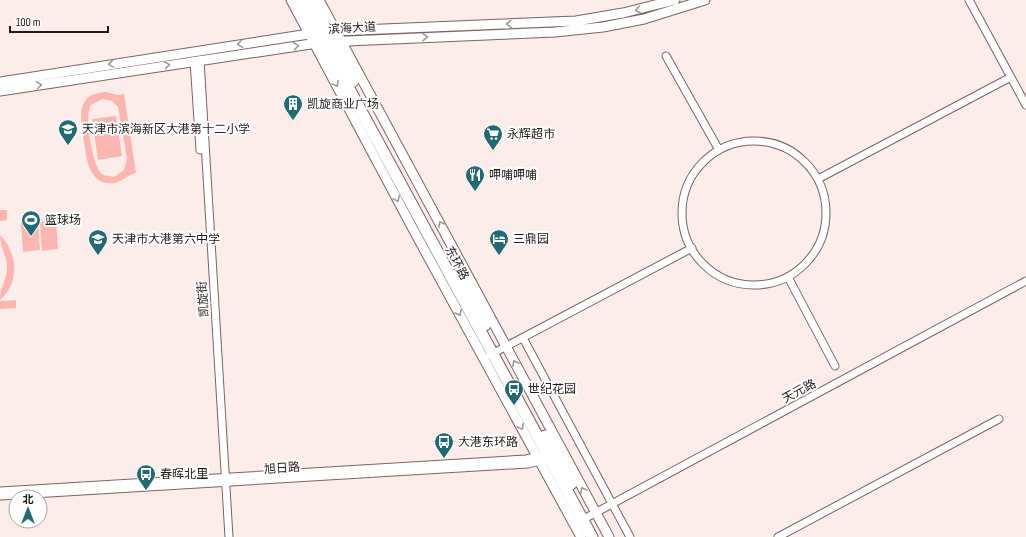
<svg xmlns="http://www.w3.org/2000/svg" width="1026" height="537" viewBox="0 0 1026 537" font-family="'Sofia Sans Condensed','Noto Sans SC',sans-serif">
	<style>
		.green { fill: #fdb5af; fill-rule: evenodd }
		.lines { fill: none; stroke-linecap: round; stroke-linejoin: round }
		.minor-casing { stroke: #796361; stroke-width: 9 }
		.major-casing { stroke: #796361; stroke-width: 11 }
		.highway-casing { stroke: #796361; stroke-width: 13 }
		.minor { stroke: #fff; stroke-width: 7 }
		.major { stroke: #fff; stroke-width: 9 }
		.highway { stroke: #fff; stroke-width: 11 }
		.oneway { stroke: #9c9898 }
		.labels { text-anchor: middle; stroke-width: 4; stroke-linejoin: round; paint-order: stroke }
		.street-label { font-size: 12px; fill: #221a19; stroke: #fff }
		.poi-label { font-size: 12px; fill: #221a19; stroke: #fff; text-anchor: start }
	</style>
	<rect width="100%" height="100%" fill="#fcedeb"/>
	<path class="green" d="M 106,92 L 118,95 L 124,94 L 136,173 C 126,175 120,185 108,183 C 102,183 96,179 93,174 C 86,165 86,152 84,142 C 81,120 74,93 106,92 ZM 102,99 L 112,101 L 118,107 L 127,159 L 124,170 L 114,177 L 103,175 C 92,168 84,115 91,105 Z
		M 116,116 L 122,156 L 98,160 L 92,119 Z
		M 0,210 L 7,210 L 7,220 L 0,221 Z
		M 56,221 L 58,249 L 42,251 L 40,222 Z
		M 38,222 L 40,250 L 23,252 L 21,223 Z
		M 0,235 C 18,253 20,283 0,300 C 0,288 6,281 7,269 C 8,257 0,248 0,235 Z
		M 16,300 L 16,308 L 0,309 L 0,301 Z"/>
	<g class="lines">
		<defs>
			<path id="minor" d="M 969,0 L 1026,105
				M 666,56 L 719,150
				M 200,60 L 229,537
				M 194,61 L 200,150
				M682 213a72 72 0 1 1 144 0a72 72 0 1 1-144 0Z
				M 818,179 L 1011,77
				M 788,277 L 835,366
				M 523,338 L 630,537
				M 490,355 L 692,248
				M 0,491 L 526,459 L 540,456
				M 0,496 L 528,464 L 544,460
				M 582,520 L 1026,281
				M 778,537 L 999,419"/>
			<path id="major" d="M 291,0 L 413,229 L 581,537
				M 319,0 L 609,537
				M 0,82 L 309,34 L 335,31 L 576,21 L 623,13 L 675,0
				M 0,91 L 324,42 L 555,32 L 603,27 L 644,19 L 705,0"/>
			<path id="highway" d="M 301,0 L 592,537
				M 311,0 L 353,81
				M 459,277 L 485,325
				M 545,436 L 571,484"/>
		</defs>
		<use href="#minor" class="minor-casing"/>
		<use href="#major" class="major-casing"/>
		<use href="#highway" class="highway-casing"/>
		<use href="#minor" class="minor"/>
		<use href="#major" class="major"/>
		<use href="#highway" class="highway"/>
	</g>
	<defs><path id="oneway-chevron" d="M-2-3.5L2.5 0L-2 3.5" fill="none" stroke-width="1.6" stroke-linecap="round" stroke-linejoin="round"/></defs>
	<g class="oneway">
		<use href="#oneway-chevron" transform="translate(638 10) rotate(167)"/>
		<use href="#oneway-chevron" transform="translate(509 24) rotate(178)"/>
		<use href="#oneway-chevron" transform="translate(425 37) rotate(-2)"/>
		<use href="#oneway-chevron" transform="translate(240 44) rotate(172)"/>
		<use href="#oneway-chevron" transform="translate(296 46) rotate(-8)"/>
		<use href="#oneway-chevron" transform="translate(111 64) rotate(171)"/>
		<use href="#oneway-chevron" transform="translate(167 65) rotate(-9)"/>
		<use href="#oneway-chevron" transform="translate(336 84) rotate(62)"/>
		<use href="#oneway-chevron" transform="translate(39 85) rotate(-9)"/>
		<use href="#oneway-chevron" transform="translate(397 199) rotate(62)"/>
		<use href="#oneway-chevron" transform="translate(441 224) rotate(-119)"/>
		<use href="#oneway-chevron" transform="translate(459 313) rotate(61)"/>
		<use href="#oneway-chevron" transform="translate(515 363) rotate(-118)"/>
		<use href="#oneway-chevron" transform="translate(521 427) rotate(62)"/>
		<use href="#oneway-chevron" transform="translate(583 490) rotate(-118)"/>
	</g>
	<defs>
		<symbol id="building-pin" viewBox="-11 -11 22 30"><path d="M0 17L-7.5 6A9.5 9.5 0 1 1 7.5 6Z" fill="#206b73" stroke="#fff"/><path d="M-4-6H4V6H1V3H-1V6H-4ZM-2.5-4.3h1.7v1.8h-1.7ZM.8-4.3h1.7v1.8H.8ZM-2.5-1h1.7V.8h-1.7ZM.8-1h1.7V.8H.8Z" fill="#fff"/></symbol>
		<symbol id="school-pin" viewBox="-11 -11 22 30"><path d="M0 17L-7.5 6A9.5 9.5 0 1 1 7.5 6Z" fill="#206b73" stroke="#fff"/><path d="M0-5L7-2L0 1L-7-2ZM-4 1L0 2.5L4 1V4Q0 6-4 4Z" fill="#fff"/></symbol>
		<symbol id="supermarket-pin" viewBox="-11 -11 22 30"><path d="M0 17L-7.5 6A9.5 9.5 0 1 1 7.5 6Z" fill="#206b73" stroke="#fff"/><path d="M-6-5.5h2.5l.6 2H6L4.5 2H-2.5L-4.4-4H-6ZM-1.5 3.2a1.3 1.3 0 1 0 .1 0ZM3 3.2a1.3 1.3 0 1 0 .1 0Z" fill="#fff"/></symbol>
		<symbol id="restaurant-pin" viewBox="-11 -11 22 30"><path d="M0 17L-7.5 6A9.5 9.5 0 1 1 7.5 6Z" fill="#206b73" stroke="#fff"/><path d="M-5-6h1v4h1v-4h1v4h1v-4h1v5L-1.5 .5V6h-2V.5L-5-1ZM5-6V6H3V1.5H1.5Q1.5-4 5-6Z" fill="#fff"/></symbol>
		<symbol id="stadium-pin" viewBox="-11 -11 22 30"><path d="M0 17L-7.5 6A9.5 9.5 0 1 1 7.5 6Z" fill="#206b73" stroke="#fff"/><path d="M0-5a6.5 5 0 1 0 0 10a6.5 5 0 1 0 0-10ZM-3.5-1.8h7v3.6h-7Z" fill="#fff"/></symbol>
		<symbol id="hotel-pin" viewBox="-11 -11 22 30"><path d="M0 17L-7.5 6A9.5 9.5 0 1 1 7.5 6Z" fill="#206b73" stroke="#fff"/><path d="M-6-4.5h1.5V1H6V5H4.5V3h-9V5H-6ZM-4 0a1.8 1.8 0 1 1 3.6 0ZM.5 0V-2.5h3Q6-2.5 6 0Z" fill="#fff"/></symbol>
		<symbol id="bus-pin" viewBox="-11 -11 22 30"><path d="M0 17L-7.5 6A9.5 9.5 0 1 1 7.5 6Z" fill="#206b73" stroke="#fff"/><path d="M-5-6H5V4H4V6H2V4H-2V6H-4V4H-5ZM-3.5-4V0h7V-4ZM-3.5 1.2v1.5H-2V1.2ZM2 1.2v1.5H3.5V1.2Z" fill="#fff"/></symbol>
	</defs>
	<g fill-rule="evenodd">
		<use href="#building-pin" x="282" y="93" width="22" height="30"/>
		<use href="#school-pin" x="57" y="118" width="22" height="30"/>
		<use href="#supermarket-pin" x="482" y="123" width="22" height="30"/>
		<use href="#restaurant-pin" x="464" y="164" width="22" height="30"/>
		<use href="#stadium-pin" x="20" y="209" width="22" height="30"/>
		<use href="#school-pin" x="87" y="228" width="22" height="30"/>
		<use href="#hotel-pin" x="488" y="228" width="22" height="30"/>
		<use href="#bus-pin" x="503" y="378" width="22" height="30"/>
		<use href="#bus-pin" x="433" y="431" width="22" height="30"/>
		<use href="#bus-pin" x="135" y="463" width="22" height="30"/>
	</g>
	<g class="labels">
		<g class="street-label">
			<text transform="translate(352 28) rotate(-3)" y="4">滨海大道</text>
			<text transform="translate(457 263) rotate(62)" y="4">东环路</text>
			<text transform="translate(203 299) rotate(-94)" y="4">凯旋街</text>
			<text transform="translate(799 391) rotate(-28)" y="4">天元路</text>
			<text transform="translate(282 468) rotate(-4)" y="4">旭日路</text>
		</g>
		<g class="poi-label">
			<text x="307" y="108">凯旋商业广场</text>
			<text x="82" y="133">天津市滨海新区大港第十二小学</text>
			<text x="507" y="138">永辉超市</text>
			<text x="489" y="179">呷哺呷哺</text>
			<text x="45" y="224">篮球场</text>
			<text x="112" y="243">天津市大港第六中学</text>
			<text x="513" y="243">三鼎园</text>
			<text x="528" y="393">世纪花园</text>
			<text x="458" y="446">大港东环路</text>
			<text x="160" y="478">春晖北里</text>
		</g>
	</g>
	<g transform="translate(28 509)"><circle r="19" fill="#ffffff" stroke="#a7a3a3"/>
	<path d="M0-3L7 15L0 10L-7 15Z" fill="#206b73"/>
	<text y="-6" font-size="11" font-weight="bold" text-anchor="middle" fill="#221a19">北</text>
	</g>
	<path d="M10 26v6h98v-6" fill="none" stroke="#221a19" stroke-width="2"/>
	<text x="16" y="26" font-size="12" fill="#221a19" stroke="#ffffff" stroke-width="3" paint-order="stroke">100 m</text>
</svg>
